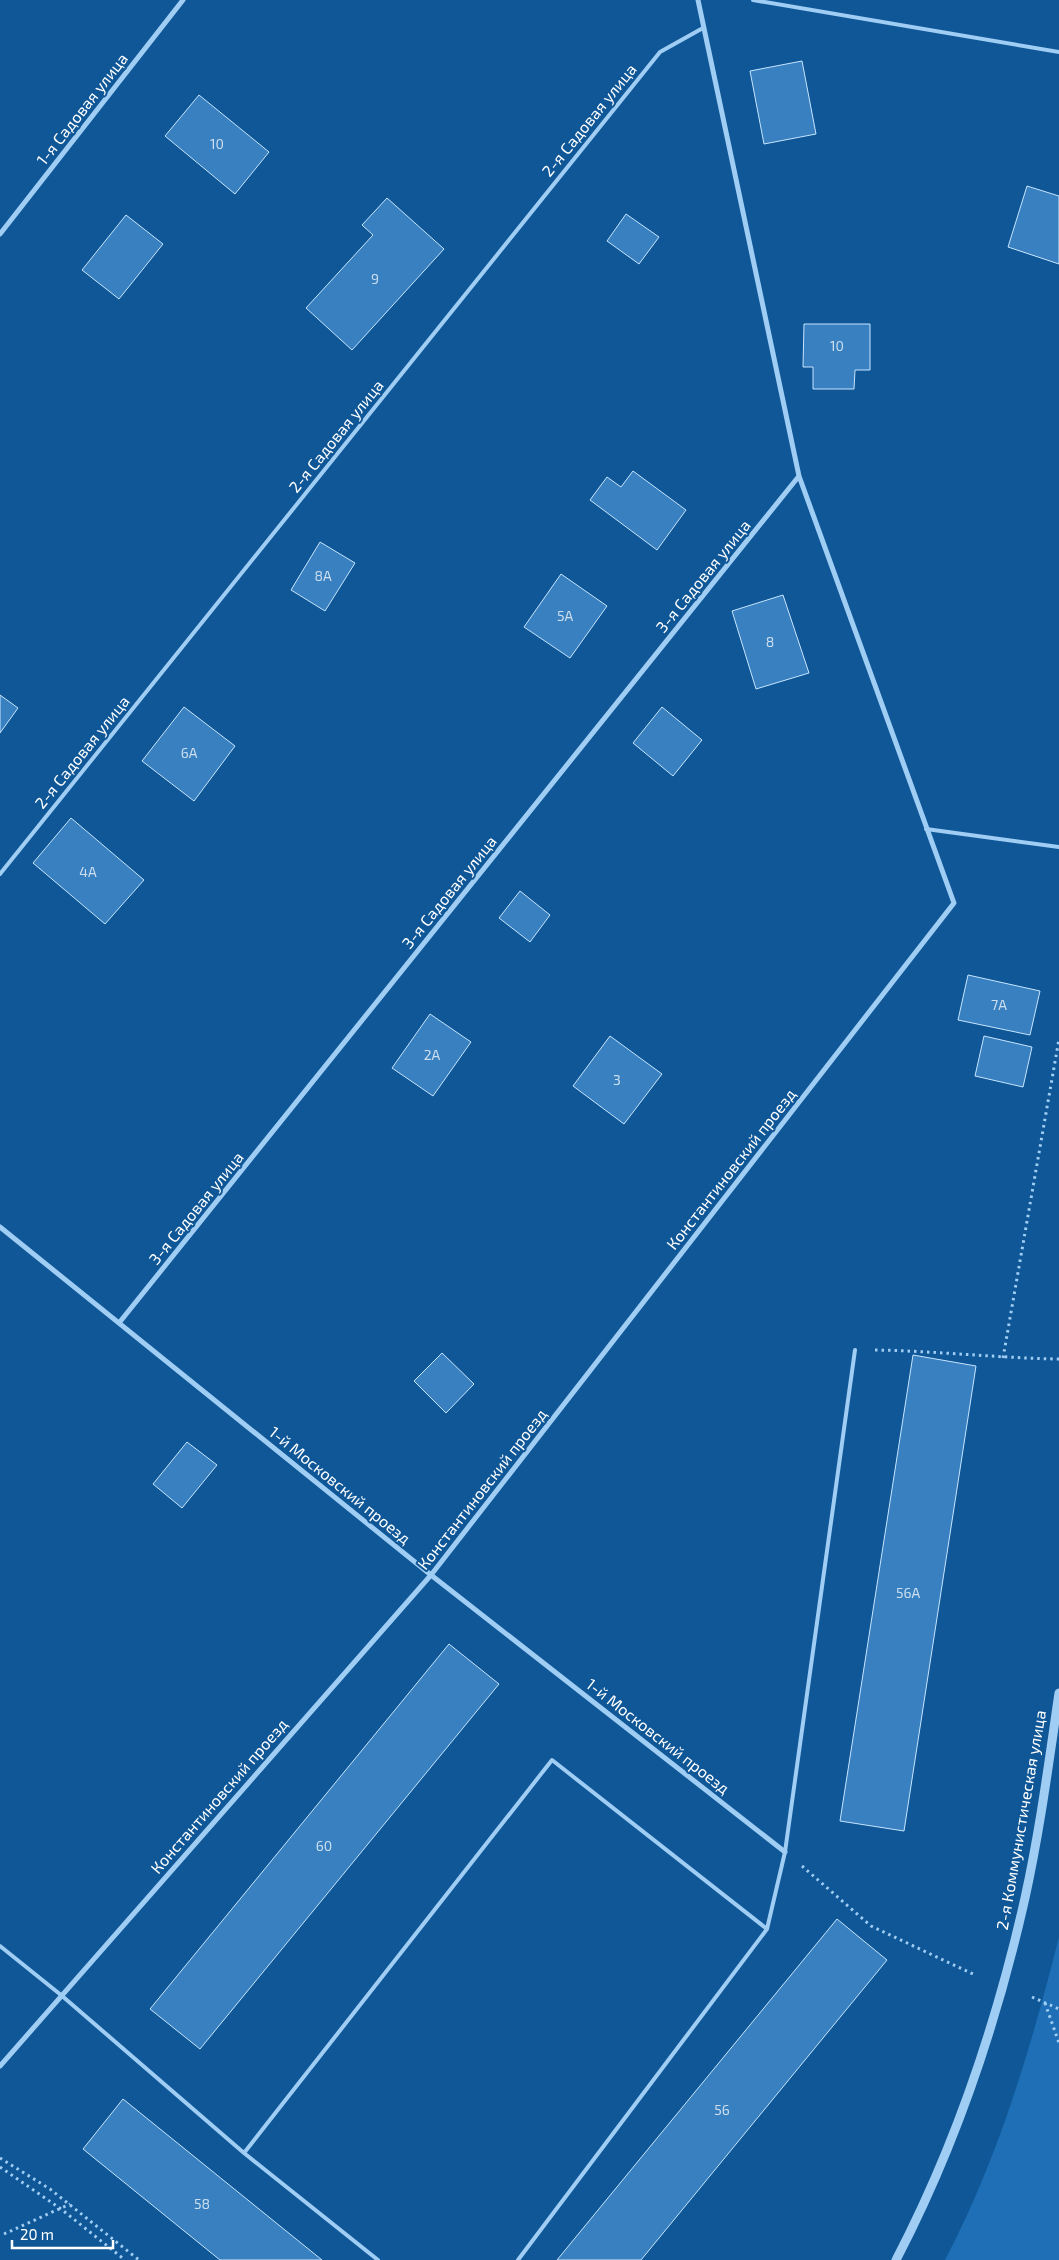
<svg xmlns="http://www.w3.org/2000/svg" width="1059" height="2260" viewBox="0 0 1059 2260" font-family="'Exo 2',sans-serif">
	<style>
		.green { fill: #1e6fb5 }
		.building { fill: #3880c0; stroke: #c7e5fe }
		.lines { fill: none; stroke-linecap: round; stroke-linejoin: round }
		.path { stroke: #9fcdf4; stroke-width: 3; stroke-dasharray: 2.5 4; stroke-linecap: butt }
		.service { stroke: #9fcdf4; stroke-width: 4 }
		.minor { stroke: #9fcdf4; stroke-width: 5 }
		.tertiary { stroke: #9fcdf4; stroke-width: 9 }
		.labels { text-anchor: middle; stroke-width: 4; stroke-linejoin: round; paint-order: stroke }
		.number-label { font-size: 14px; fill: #cddfef }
		.street-label { font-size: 16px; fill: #fff; stroke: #0f5797 }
	</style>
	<rect width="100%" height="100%" fill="#0f5797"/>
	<path class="green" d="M 1059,1937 L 1059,2260 L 945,2260 C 998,2159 1031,2048 1059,1937 Z"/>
	<path class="building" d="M 802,61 L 816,134 L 764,144 L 750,71 Z
		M 199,95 L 269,152 L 235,194 L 165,136 Z
		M 1027,186 L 1059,196 L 1059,264 L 1008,247 Z
		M 387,198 L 444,249 L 352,350 L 306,308 L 373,235 L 362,225 Z
		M 626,214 L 659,237 L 639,264 L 607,241 Z
		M 126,215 L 163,244 L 119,299 L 82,270 Z
		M 804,324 L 870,324 L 870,370 L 855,370 L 854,389 L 813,389 L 813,367 L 803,367 Z
		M 633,471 L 686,510 L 657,550 L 590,500 L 607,477 L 621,487 Z
		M 320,542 L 355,563 L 325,611 L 291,590 Z
		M 561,574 L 607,606 L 570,658 L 524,627 Z
		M 783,595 L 809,673 L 756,689 L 732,611 Z
		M 0,695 L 18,708 L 0,733 Z
		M 184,707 L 235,746 L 194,801 L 142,761 Z
		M 662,707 L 702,740 L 673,776 L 633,743 Z
		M 71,818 L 144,880 L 105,924 L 33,863 Z
		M 520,891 L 550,915 L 530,942 L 499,918 Z
		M 968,975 L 1040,991 L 1030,1035 L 958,1020 Z
		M 430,1014 L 471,1042 L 433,1096 L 392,1068 Z
		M 610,1036 L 662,1074 L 624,1124 L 573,1086 Z
		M 984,1036 L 1032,1047 L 1023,1087 L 975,1076 Z
		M 442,1353 L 474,1384 L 446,1413 L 414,1381 Z
		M 913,1355 L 976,1366 L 904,1831 L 840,1821 Z
		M 187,1442 L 217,1465 L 182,1508 L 153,1484 Z
		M 449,1644 L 499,1684 L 200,2049 L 150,2009 Z
		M 837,1919 L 887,1960 L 641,2260 L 557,2260 Z
		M 123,2099 L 322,2260 L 220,2260 L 83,2149 Z"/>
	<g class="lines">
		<path class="path" d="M 875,1350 C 937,1351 997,1358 1059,1359
			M 1003,1358 L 1059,1039
			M 802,1866 L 871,1926 L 975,1975
			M 1032,1997 L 1059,2009
			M 1045,2003 L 1059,2043
			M 0,2158 L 50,2189 L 139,2260
			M 0,2167 L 61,2209 L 125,2260
			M 4,2234 L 70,2204"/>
		<path class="service" d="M 753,0 L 1059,52
			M 926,829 L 1059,847
			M 0,874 L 660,52 L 703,28
			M 0,1946 L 61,1995 L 244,2153 L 378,2260
			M 244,2153 L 552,1760 L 767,1929
			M 518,2260 L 767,1929 L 785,1852 L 855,1350"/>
		<path class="minor" d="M 0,234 L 183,0
			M 0,1227 L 431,1575 L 785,1852
			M 119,1323 L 799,476
			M 0,2066 L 431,1575 L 954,903 L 799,476 L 698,0"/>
		<path class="tertiary" d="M 896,2260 C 955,2147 997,2022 1025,1898 C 1040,1830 1049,1761 1059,1693"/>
	</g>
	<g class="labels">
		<g class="number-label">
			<text x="217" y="149">10</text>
			<text x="375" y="284">9</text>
			<text x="837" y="351">10</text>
			<text x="323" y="581">8А</text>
			<text x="565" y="621">5А</text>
			<text x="770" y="647">8</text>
			<text x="189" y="758">6А</text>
			<text x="88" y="877">4А</text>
			<text x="999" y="1010">7А</text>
			<text x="432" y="1060">2А</text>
			<text x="617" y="1085">3</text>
			<text x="908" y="1598">56А</text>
			<text x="324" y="1851">60</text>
			<text x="722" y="2115">56</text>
			<text x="202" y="2209">58</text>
		</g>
		<g class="street-label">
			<text transform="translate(82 109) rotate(-52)" y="6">1-я Садовая улица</text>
			<text transform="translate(589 120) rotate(-51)" y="6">2-я Садовая улица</text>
			<text transform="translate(336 436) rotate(-51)" y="6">2-я Садовая улица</text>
			<text transform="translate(703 576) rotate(-51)" y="6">3-я Садовая улица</text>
			<text transform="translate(82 752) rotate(-51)" y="6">2-я Садовая улица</text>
			<text transform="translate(449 892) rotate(-51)" y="6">3-я Садовая улица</text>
			<text transform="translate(731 1169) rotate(-52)" y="6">Константиновский проезд</text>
			<text transform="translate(196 1208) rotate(-51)" y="6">3-я Садовая улица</text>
			<text transform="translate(340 1485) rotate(39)" y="6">1-й Московский проезд</text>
			<text transform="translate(482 1489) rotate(-52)" y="6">Константиновский проезд</text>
			<text transform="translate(658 1736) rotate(38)" y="6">1-й Московский проезд</text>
			<text transform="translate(219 1796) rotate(-49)" y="6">Константиновский проезд</text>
			<text transform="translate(1021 1820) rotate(-80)" y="6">2-я Коммунистическая улица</text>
		</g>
	</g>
	<path d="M12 2240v8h101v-8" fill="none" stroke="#ffffff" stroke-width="2.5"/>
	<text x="20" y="2240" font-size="15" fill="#ffffff" stroke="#0f5797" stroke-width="4" paint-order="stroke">20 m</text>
</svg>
